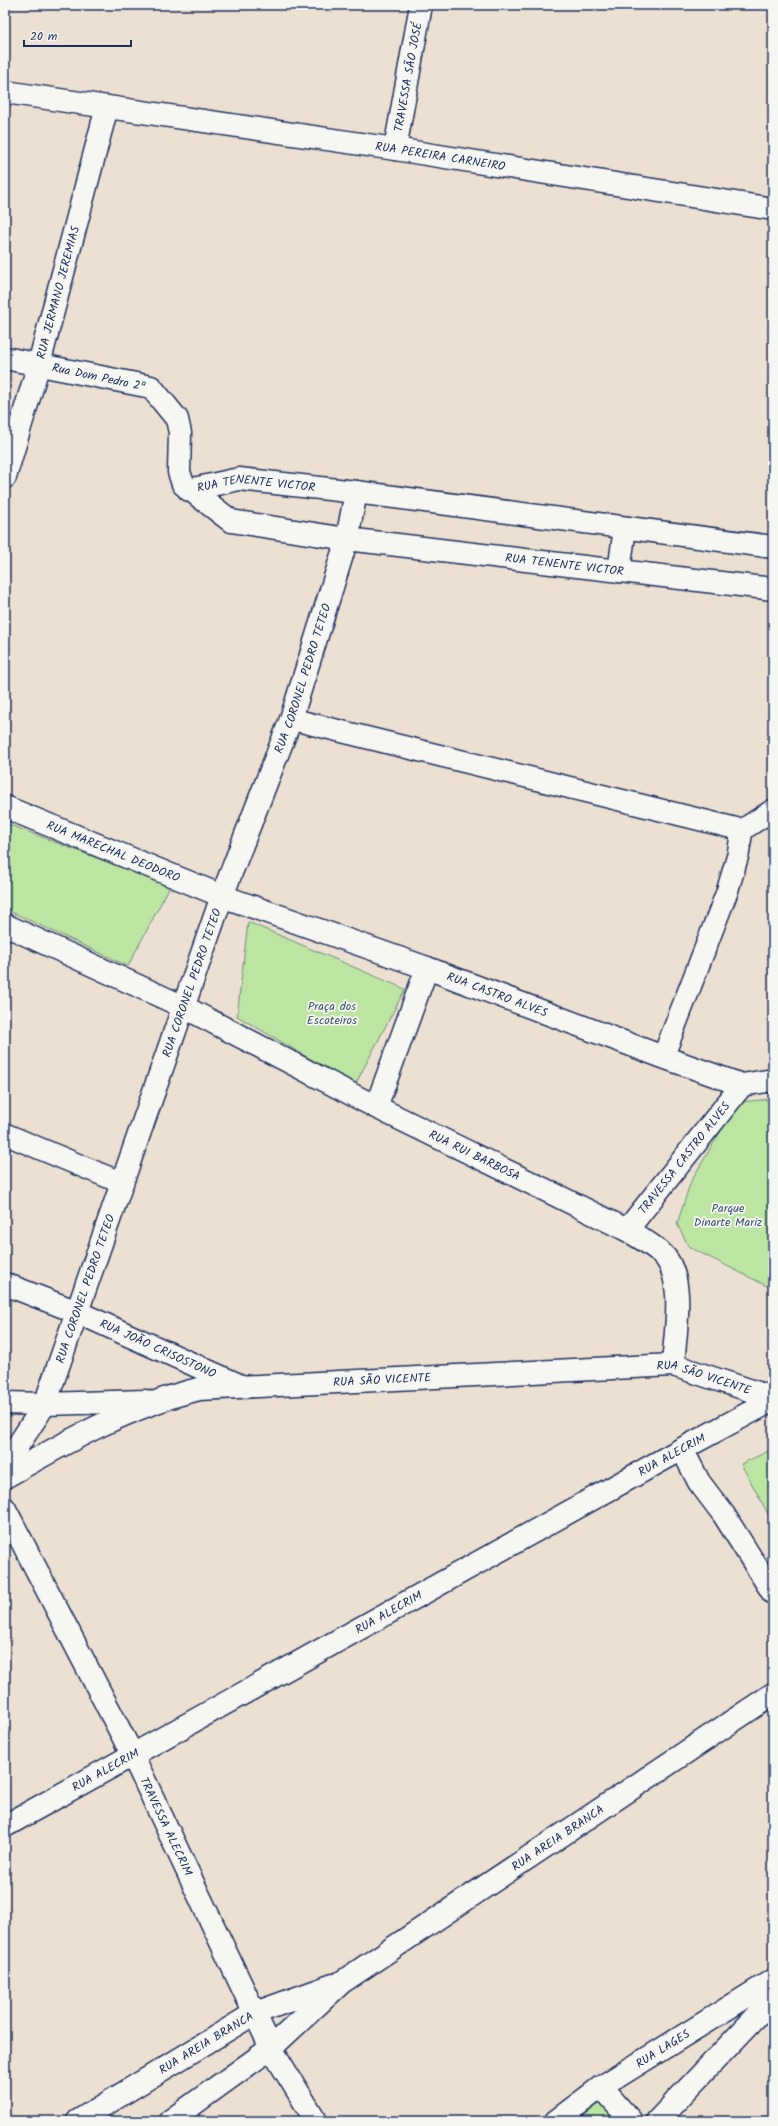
<svg xmlns="http://www.w3.org/2000/svg" width="778" height="2126" viewBox="0 0 778 2126" font-family="Kalam,sans-serif">
	<style>
		.green { fill: #bce5a1; stroke: #6c8a80 }
		.lines { fill: none; stroke-linecap: round; stroke-linejoin: round }
		.service-casing { stroke: #1b2f5e; stroke-width: 24 }
		.minor-casing { stroke: #1b2f5e; stroke-width: 25 }
		.service { stroke: #f6f6f2; stroke-width: 21 }
		.minor { stroke: #f6f6f2; stroke-width: 22 }
		.labels { text-anchor: middle; stroke-width: 3.5; stroke-linejoin: round; paint-order: stroke }
		.street-label { font-size: 12px; fill: #1b2f5e; stroke: #f6f6f2 }
		.park-label { font-size: 12px; fill: #3b536b; stroke: #f6f6f2 }
	</style>
	<rect width="100%" height="100%" fill="#ece0d2"/>
	<filter id="ink" filterUnits="userSpaceOnUse"><feTurbulence type="fractalNoise" baseFrequency=".025" numOctaves="2"/><feDisplacementMap in="SourceGraphic" scale="8" xChannelSelector="R" yChannelSelector="G"/><feConvolveMatrix kernelMatrix="1 2 1 2 8 2 1 2 1" color-interpolation-filters="sRGB"/></filter>
	<g filter="url(#ink)">
		<path class="green" d="M 5,823 L 170,886 L 128,966 L 5,909 Z
			M 248,922 L 405,989 L 355,1085 L 237,1016 Z
			M 773,1099 L 773,1289 L 689,1247 L 677,1224 L 691,1181 L 738,1102 Z
			M 773,1449 L 773,1523 L 741,1464 Z
			M 603,2101 L 619,2121 L 577,2121 Z"/>
		<g class="lines">
			<defs>
				<path id="service" d="M 291,719 L 742,830 L 738,855 L 727,892 L 663,1057
					M 742,830 L 773,810
					M 5,1134 L 122,1183"/>
				<g id="minor">
					<path id="s1" d="M 5,92 L 395,149 L 773,209"/>
					<path id="s2" d="M 395,149 L 421,5"/>
					<path id="s3" d="M 5,358 L 151,387 L 177,419 L 180,433 L 179,472 L 183,484 L 231,521 L 347,539 L 773,589"/>
					<path id="s4" d="M 5,477 L 39,364 L 107,107"/>
					<path id="s5" d="M 189,490 L 239,479 L 356,492 L 773,547"/>
					<path d="M 619,571 L 625,528"/>
					<path id="s6" d="M 5,807 L 222,896 L 427,968 L 663,1057 L 742,1085 L 773,1080"/>
					<path id="s7" d="M 5,925 L 184,1007 L 376,1107 L 627,1230 C 638,1237 650,1243 660,1252 C 687,1274 675,1333 673,1365"/>
					<path d="M 376,1107 L 427,968"/>
					<path id="s8" d="M 627,1230 L 742,1085"/>
					<path id="s9" d="M 5,1284 L 77,1312 L 241,1386"/>
					<path d="M 5,1403 L 45,1404 L 146,1401"/>
					<path d="M 682,1449 L 699,1482 L 724,1515 L 773,1593"/>
					<path id="s10" d="M 5,1465 L 45,1404 L 222,896 L 291,719 L 347,539 L 356,492"/>
					<path id="s11" d="M 5,1477 C 66,1442 129,1406 199,1389 L 673,1365 L 773,1398"/>
					<path id="s12" d="M 5,1509 L 132,1754 L 271,2048 L 316,2121"/>
					<path id="s13" d="M 5,1826 L 682,1449 L 773,1400"/>
					<path d="M 601,2087 L 631,2121"/>
					<path id="s14" d="M 78,2121 L 255,2013 L 333,1985"/>
					<path id="s15" d="M 170,2121 L 271,2048 L 342,1982 L 773,1694"/>
					<path id="s16" d="M 556,2121 L 601,2087 L 773,1980"/>
					<path d="M 657,2121 L 773,1999"/>
				</g>
			</defs>
			<use href="#service" class="service-casing"/>
			<use href="#minor" class="minor-casing"/>
			<use href="#service" class="service"/>
			<use href="#minor" class="minor"/>
		</g>
	</g>
	<g class="labels">
		<g class="street-label">
			<text dy="4" stroke="none"><textPath href="#s2" startOffset="73">TRAVESSA SÃO JOSÉ</textPath></text>
			<text dy="4" stroke="none"><textPath href="#s1" startOffset="440">RUA PEREIRA CARNEIRO</textPath></text>
			<text dy="4" stroke="none"><textPath href="#s4" startOffset="192">RUA JERMANO JEREMIAS</textPath></text>
			<text transform="translate(99 377) rotate(12)" y="4">Rua Dom Pedro 2ª</text>
			<text dy="4" stroke="none"><textPath href="#s5" startOffset="68">RUA TENENTE VICTOR</textPath></text>
			<text dy="4" stroke="none"><textPath href="#s3" startOffset="653">RUA TENENTE VICTOR</textPath></text>
			<text dy="4" stroke="none"><textPath href="#s10" startOffset="843">RUA CORONEL PEDRO TETEO</textPath></text>
			<text dy="4" stroke="none"><textPath href="#s6" startOffset="117">RUA MARECHAL DEODORO</textPath></text>
			<text dy="4" stroke="none"><textPath href="#s10" startOffset="519">RUA CORONEL PEDRO TETEO</textPath></text>
			<text dy="4" stroke="none"><textPath href="#s6" startOffset="527">RUA CASTRO ALVES</textPath></text>
			<text dy="4" stroke="none"><textPath href="#s7" startOffset="523">RUA RUI BARBOSA</textPath></text>
			<text dy="4" stroke="none"><textPath href="#s8" startOffset="92">TRAVESSA CASTRO ALVES</textPath></text>
			<text dy="4" stroke="none"><textPath href="#s10" startOffset="195">RUA CORONEL PEDRO TETEO</textPath></text>
			<text dy="4" stroke="none"><textPath href="#s9" startOffset="166">RUA JOÃO CRISOSTONO</textPath></text>
			<text dy="4" stroke="none"><textPath href="#s11" startOffset="721">RUA SÃO VICENTE</textPath></text>
			<text dy="4" stroke="none"><textPath href="#s11" startOffset="397">RUA SÃO VICENTE</textPath></text>
			<text dy="4" stroke="none"><textPath href="#s13" startOffset="763">RUA ALECRIM</textPath></text>
			<text dy="4" stroke="none"><textPath href="#s13" startOffset="439">RUA ALECRIM</textPath></text>
			<text dy="4" stroke="none"><textPath href="#s13" startOffset="115">RUA ALECRIM</textPath></text>
			<text dy="4" stroke="none"><textPath href="#s12" startOffset="356">TRAVESSA ALECRIM</textPath></text>
			<text dy="4" stroke="none"><textPath href="#s15" startOffset="481">RUA AREIA BRANCA</textPath></text>
			<text dy="4" stroke="none"><textPath href="#s14" startOffset="150">RUA AREIA BRANCA</textPath></text>
			<text dy="4" stroke="none"><textPath href="#s16" startOffset="129">RUA LAGES</textPath></text>
		</g>
		<g class="park-label">
			<text x="332" y="1010">Praça dos<tspan x="332" dy="14">Escoteiros</tspan></text>
			<text x="728" y="1212">Parque<tspan x="728" dy="14">Dinarte Mariz</tspan></text>
		</g>
	</g>
	<rect width="778" height="2126" fill="none" stroke="#f6f6f2" stroke-width="20"/>
	<rect x="10" y="10" width="758" height="2106" fill="none" stroke="#1b2f5e" stroke-width="1.5" filter="url(#ink)"/>
	<path d="M24 40v6h107v-6" fill="none" stroke="#1b2f5e" stroke-width="2"/>
	<text x="30" y="40" font-size="12" fill="#1b2f5e" stroke="#f6f6f2" stroke-width="3" paint-order="stroke">20 m</text>
</svg>
